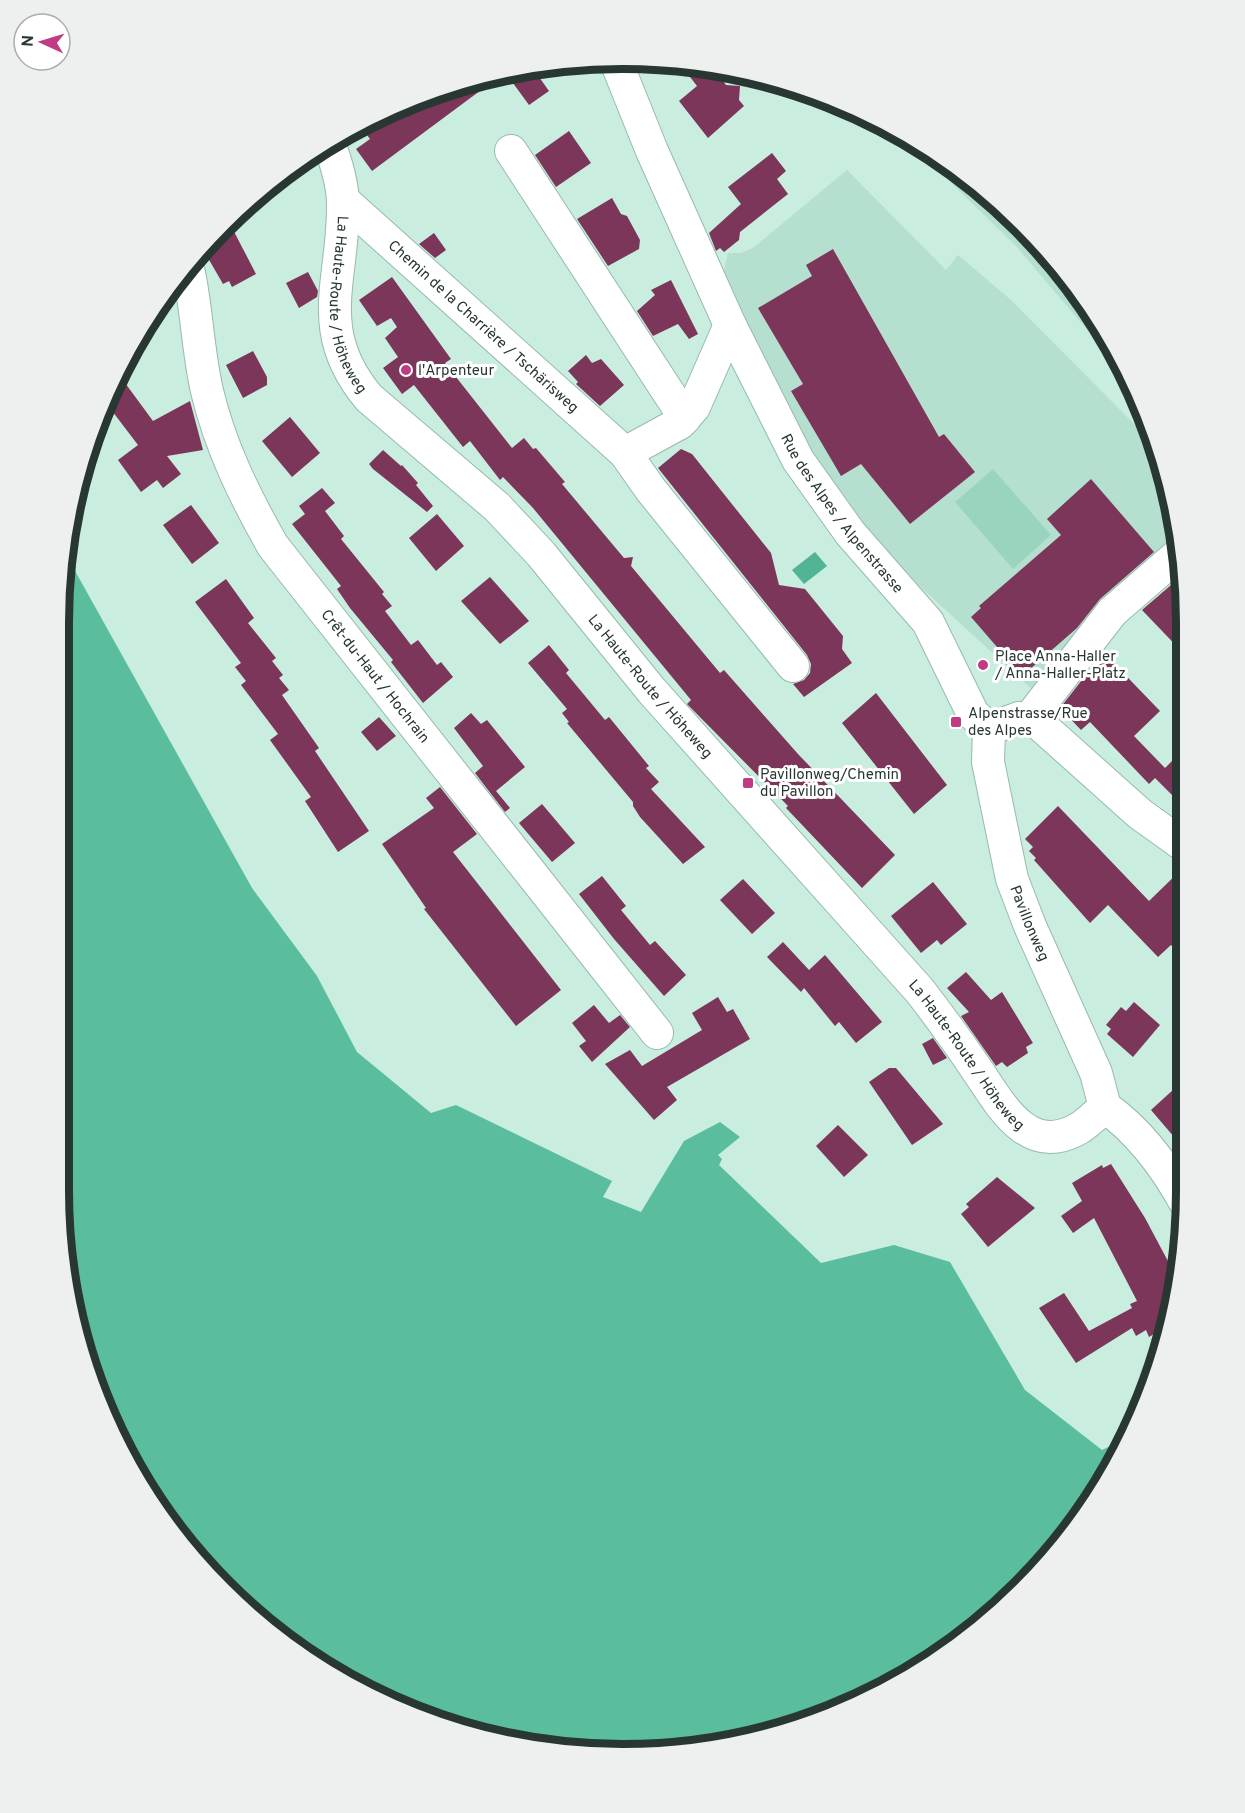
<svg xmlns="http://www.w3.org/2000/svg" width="1245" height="1813" viewBox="0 0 1245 1813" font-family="Overpass,sans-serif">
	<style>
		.built { fill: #b5e0cf }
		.green { fill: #99d5be }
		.forest { fill: #5abd9d }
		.water { fill: #51b595 }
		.building { fill: #7c365a }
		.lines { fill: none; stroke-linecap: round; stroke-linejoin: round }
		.minor-casing { stroke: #97baac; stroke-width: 34 }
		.minor { stroke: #fff; stroke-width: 32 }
		.poi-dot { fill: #bf3c84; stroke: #fff; stroke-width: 2 }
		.labels { text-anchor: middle; stroke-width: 6; stroke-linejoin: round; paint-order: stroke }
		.street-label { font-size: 15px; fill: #293732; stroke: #fff }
		.poi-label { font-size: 15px; fill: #293732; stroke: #fff; text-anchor: start }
		.rim { fill: none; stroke: #293732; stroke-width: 8 }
	</style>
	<rect width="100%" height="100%" fill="#c9eddf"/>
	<path class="built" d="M 903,136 L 936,153 L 1021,223 L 1091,309 L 1142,403 L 1083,325 L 1016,246 Z
		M 847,170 L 946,270 L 958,255 L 1011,300 L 1156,446 L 1176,512 L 1180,559 L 1037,694 L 889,558 L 818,471 L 722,279 L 728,253 L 741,253 L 753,248 Z"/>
	<path class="green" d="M 993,469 L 1051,535 L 1013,569 L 955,502 Z"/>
	<path class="forest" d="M 65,553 L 252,888 L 317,976 L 357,1052 L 431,1113 L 456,1105 L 612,1181 L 603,1197 L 641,1212 L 684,1141 L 720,1122 L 740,1137 L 718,1155 L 722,1159 L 719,1165 L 821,1263 L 894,1245 L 950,1262 L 1025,1390 L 1102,1450 L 1130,1436 L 1022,1589 L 904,1679 L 733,1744 L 585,1753 L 407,1712 L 279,1638 L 154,1504 L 88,1371 L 58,1190 L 58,623 Z"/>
	<path class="water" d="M 815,552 L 827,566 L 804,584 L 792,570 Z"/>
	<path class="building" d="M 680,64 L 713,67 L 726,85 L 740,86 L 739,100 L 744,106 L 708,138 L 679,101 L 697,86 Z
		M 532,67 L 549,91 L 529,105 L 505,72 Z
		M 498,74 L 500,76 L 372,171 L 356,149 L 370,139 L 360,126 L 406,102 Z
		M 569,131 L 591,163 L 556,187 L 535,155 Z
		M 772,153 L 786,171 L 777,179 L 788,194 L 740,232 L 739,240 L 724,252 L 720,248 L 716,251 L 709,233 L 741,204 L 728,187 Z
		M 612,198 L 621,214 L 627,216 L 640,240 L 639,249 L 608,266 L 577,219 Z
		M 228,220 L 256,274 L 232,287 L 229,281 L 223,284 L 204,251 Z
		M 434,233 L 446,250 L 435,258 L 419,244 Z
		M 833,249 L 939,437 L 944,434 L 975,472 L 910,524 L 861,464 L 841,476 L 791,391 L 803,384 L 758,308 L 812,276 L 806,265 Z
		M 308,272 L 318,291 L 317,297 L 299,308 L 286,283 Z
		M 392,277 L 451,359 L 445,363 L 512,448 L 524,438 L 533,449 L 536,448 L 565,482 L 562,484 L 624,558 L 633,557 L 631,566 L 720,673 L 724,670 L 798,754 L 895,855 L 862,888 L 786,808 L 788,806 L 687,704 L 691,700 L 533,508 L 503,477 L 500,480 L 470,441 L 463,447 L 414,385 L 402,394 L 383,368 L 398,357 L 385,338 L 397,327 L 391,318 L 377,326 L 359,300 Z
		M 671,280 L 698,334 L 689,339 L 678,324 L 653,336 L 637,311 L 655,295 L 651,290 Z
		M 253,351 L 267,377 L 267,385 L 243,398 L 226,365 Z
		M 586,355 L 592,363 L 601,359 L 624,385 L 600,406 L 576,384 L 578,382 L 568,371 Z
		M 117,372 L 153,421 L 190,401 L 203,450 L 167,456 L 181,474 L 163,488 L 157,480 L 141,492 L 118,460 L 138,445 L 106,403 Z
		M 290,417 L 320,453 L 292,477 L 262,441 Z
		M 681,449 L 692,454 L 771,553 L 779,585 L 805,589 L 843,636 L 842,649 L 852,663 L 804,697 L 793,684 L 804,680 L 810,673 L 811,664 L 807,655 L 658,468 Z
		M 383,450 L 401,466 L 402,465 L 418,483 L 416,485 L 433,506 L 427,512 L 373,469 L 369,464 Z
		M 1091,479 L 1154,552 L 1100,599 L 1077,628 L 1022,676 L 971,617 L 981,608 L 979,606 L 1061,535 L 1047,519 Z
		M 322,488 L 335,503 L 325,511 L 344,536 L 341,539 L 384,592 L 382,594 L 392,606 L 385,611 L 411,645 L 418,640 L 437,665 L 441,662 L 453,677 L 423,703 L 391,662 L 393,660 L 350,608 L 337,589 L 341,586 L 292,524 L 305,514 L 299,506 Z
		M 191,505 L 219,543 L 192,564 L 163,525 Z
		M 437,514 L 464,546 L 436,571 L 409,538 Z
		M 490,577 L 529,621 L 500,644 L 461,601 Z
		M 226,579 L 254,618 L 248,623 L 276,658 L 272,661 L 283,675 L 279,678 L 289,690 L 282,695 L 319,748 L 315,751 L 369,831 L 338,852 L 305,801 L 311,797 L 270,740 L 278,734 L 241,685 L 246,681 L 235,667 L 241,663 L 195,602 Z
		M 1178,579 L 1183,584 L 1186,656 L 1142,610 Z
		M 549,645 L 569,670 L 566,673 L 605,720 L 609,717 L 649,766 L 646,768 L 659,782 L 651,789 L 705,847 L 683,864 L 640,817 L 633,806 L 633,802 L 567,723 L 569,722 L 562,713 L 567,709 L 528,663 Z
		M 1107,656 L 1160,711 L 1134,736 L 1165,768 L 1186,747 L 1186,789 L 1176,799 L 1155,778 L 1149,784 L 1090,722 L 1081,730 L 1060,708 L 1082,680 Z
		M 876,693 L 947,785 L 914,814 L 842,723 Z
		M 471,713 L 481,724 L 487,720 L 525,767 L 496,791 L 510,808 L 505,812 L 475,773 L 483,766 L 454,728 Z
		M 379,717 L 396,736 L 377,751 L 361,732 Z
		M 440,787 L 477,834 L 453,852 L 561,990 L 516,1026 L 424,909 L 426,908 L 382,844 L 434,808 L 426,798 Z
		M 542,804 L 575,843 L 552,862 L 519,823 Z
		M 1058,806 L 1149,901 L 1186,865 L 1186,899 L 1178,908 L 1186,917 L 1186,960 L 1171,945 L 1158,957 L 1108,905 L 1090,923 L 1034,860 L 1036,858 L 1029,851 L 1033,847 L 1025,839 Z
		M 602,876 L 626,906 L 621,910 L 650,945 L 655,941 L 686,975 L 664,996 L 614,939 L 579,894 Z
		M 743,879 L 775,913 L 752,934 L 720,900 Z
		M 933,882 L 967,924 L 941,945 L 937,940 L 921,953 L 891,916 Z
		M 783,942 L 809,970 L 825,955 L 882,1022 L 856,1043 L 839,1022 L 835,1026 L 804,988 L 801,992 L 767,957 Z
		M 966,972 L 991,1000 L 1002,992 L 1033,1043 L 1026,1047 L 1028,1053 L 1007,1067 L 1002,1062 L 996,1066 L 961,1016 L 969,1012 L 947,988 Z
		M 718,997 L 727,1012 L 733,1009 L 750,1039 L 667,1087 L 677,1100 L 654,1120 L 605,1064 L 630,1050 L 642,1066 L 702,1030 L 692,1013 Z
		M 1134,1002 L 1160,1025 L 1133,1057 L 1107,1034 L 1111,1029 L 1106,1025 L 1121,1007 L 1126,1011 Z
		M 594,1005 L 609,1023 L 620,1015 L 630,1027 L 592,1062 L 579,1046 L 586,1041 L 572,1023 Z
		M 933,1038 L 947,1058 L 933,1065 L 922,1044 Z
		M 889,1068 L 896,1068 L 943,1124 L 912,1145 L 869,1082 Z
		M 1186,1078 L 1186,1151 L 1151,1110 Z
		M 838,1125 L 868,1155 L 844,1177 L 816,1146 Z
		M 1111,1164 L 1145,1218 L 1178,1280 L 1176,1300 L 1167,1326 L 1149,1337 L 1146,1330 L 1136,1336 L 1132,1328 L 1076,1363 L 1039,1308 L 1064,1293 L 1089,1331 L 1132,1308 L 1130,1304 L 1137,1301 L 1094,1218 L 1073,1233 L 1061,1216 L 1082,1201 L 1072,1183 L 1102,1165 L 1103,1168 Z
		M 997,1177 L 1035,1208 L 988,1247 L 961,1214 L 969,1207 L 966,1204 Z"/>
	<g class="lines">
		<defs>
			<g id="minor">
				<path id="s1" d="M 615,59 L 652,151 L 730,325 L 798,460 L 850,533 L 928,622 L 973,714 L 989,729"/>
				<path id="s2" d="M 329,143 C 336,162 342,181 343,201 C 345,278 311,329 369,398 L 497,507 L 541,554 L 652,691 L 920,991 C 940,1017 959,1043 977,1070 C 1000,1103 1026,1156 1076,1130 C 1086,1125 1095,1115 1105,1107"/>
				<path d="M 511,151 L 685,418"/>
				<path id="s3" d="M 343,200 L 625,453 L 680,423 L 694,407 L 730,325"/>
				<path id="s4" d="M 189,273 C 197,312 198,352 207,391 C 220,446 245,497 273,546 L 657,1033"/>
				<path d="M 625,453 L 651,490 L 793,666"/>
				<path d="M 1029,719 L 1112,612 L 1180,553"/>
				<path id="s5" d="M 989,729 L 988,762 L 1012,879 L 1030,926 L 1096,1073 L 1105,1107"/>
				<path d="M 989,729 L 1019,718 L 1036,721 L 1140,814 L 1186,847"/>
				<path d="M 1105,1107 C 1139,1131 1165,1166 1185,1202"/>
			</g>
		</defs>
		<use href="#minor" class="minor-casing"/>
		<use href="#minor" class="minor"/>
	</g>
	<g class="poi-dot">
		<circle cx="406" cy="370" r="6"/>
		<circle cx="983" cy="665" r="6"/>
		<rect x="950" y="716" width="12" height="12" rx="3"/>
		<rect x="742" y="777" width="12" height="12" rx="3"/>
	</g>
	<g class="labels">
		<g class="street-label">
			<text dy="5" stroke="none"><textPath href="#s2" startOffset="166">La Haute-Route / Höheweg</textPath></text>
			<text dy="5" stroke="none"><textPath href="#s3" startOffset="189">Chemin de la Charrière / Tschärisweg</textPath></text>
			<text dy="5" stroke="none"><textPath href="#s1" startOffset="510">Rue des Alpes / Alpenstrasse</textPath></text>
			<text dy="5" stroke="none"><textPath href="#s4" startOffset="454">Crêt-du-Haut / Hochrain</textPath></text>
			<text dy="5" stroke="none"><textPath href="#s2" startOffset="670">La Haute-Route / Höheweg</textPath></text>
			<text dy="5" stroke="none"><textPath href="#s5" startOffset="200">Pavillonweg</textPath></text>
			<text dy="5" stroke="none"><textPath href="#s2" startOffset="1156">La Haute-Route / Höheweg</textPath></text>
		</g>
		<g class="poi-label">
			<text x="418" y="375">l'Arpenteur</text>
			<text x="995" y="661">Place Anna-Haller<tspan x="995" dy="17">/ Anna-Haller-Platz</tspan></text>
			<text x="968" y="718">Alpenstrasse/Rue<tspan x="968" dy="17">des Alpes</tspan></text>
			<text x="760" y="779">Pavillonweg/Chemin<tspan x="760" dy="17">du Pavillon</tspan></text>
		</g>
	</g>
	<path d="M0 0H1245V1813H0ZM622 69H623A553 553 0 0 1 1176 622V1191A553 553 0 0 1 623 1744H622A553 553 0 0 1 69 1191V622A553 553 0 0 1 622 69Z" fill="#eeefef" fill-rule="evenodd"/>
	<path class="rim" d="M622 69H623A553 553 0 0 1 1176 622V1191A553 553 0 0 1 623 1744H622A553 553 0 0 1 69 1191V622A553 553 0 0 1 622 69Z"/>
	<g transform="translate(42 42) rotate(274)"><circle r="28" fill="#ffffff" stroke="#a9afad" stroke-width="1.5"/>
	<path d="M0-4.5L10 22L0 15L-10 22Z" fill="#bf3c84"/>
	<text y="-9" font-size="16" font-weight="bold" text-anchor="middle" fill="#293732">N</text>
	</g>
</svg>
